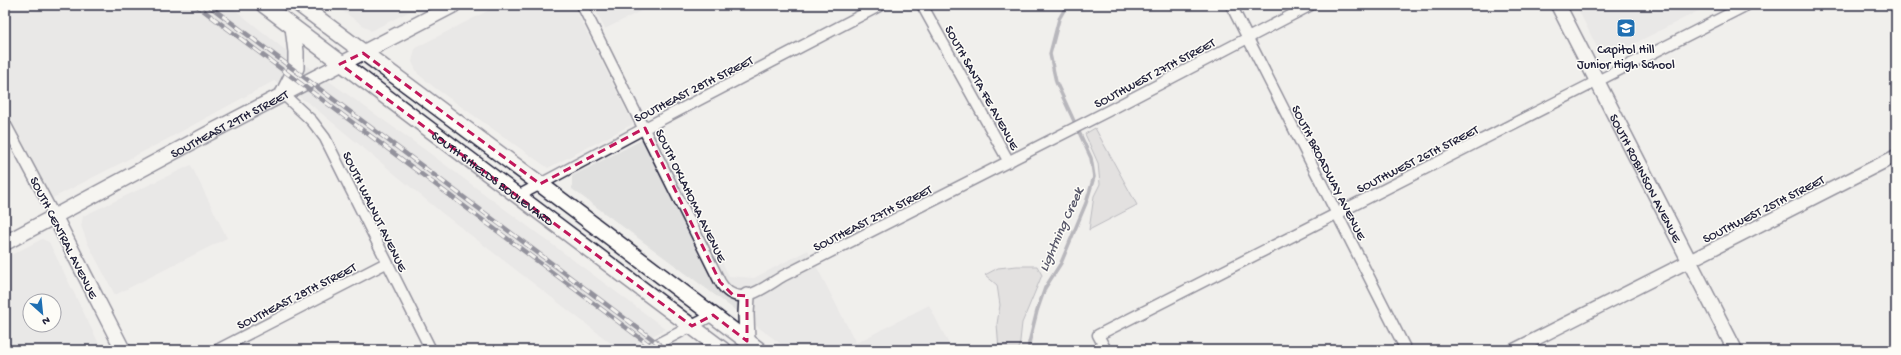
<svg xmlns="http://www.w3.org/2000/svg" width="1901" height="355" viewBox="0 0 1901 355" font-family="'Gochi Hand',sans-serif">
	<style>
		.built { fill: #e0e0df; fill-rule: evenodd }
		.green { fill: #d2d1d1; stroke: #7a7a86 }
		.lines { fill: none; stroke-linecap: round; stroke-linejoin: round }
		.stream { stroke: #737381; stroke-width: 3.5 }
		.minor-casing { stroke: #22223b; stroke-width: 13 }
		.tertiary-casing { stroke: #22223b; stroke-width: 15 }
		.secondary-casing { stroke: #22223b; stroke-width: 17 }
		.primary-casing { stroke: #22223b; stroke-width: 18 }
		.minor { stroke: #fdfcf7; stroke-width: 10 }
		.tertiary { stroke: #fdfcf7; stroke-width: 12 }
		.secondary { stroke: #fdfcf7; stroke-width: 14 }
		.primary { stroke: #fdfcf7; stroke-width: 15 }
		.rail-casing { stroke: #22223b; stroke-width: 4.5 }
		.rail { stroke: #fdfcf7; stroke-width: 3; stroke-dasharray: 9; stroke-linecap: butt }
		.marked { fill: none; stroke: #c2185b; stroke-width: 3; stroke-dasharray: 8 5; stroke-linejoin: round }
		.labels { text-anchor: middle; stroke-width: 3; stroke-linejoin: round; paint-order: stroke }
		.poi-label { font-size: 13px; fill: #22223b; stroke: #fdfcf7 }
		.street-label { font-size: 13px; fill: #22223b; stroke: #fdfcf7 }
		.water-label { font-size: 14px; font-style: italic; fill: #58586a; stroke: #fdfcf7 }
	</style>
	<rect width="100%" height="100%" fill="#f0efec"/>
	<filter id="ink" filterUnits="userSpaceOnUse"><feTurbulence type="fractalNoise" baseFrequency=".025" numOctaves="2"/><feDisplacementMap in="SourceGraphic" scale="8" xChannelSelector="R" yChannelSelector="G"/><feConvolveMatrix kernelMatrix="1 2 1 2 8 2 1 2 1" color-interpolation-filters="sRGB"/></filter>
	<g filter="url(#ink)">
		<path class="built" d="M 5,5 L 229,5 L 284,49 L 424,149 L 666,329 L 625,350 L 612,344 L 442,213 L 310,104 L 274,81 L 162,142 L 51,199 L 5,107 Z
			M 334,5 L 422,5 L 371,31 Z
			M 499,5 L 573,5 L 633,124 L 548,168 L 435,88 L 418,74 L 412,62 L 415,48 Z
			M 593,5 L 653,5 L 605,29 Z
			M 1576,5 L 1710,5 L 1612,55 L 1599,51 Z
			M 657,132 L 729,276 L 754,278 L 808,250 L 856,343 L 929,305 L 952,350 L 789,350 L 572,189 L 572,176 Z
			M 191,165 L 227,238 L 115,295 L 88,244 L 81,226 L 83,216 Z
			M 42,239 L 49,242 L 102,350 L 8,350 L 5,346 L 5,258 ZM 30,301 L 54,301 L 54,325 L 30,325 Z"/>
		<path class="green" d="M 1095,128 L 1137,205 L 1089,230 L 1094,196 L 1100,184 L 1098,163 L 1085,134 Z
			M 1017,266 L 1037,266 L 1042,275 L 1022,323 L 1019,350 L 999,350 L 997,324 L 1000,305 L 997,285 L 985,275 L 998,268 Z"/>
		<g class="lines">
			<path class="stream" d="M 1029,350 L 1029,343 L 1037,311 L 1045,288 L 1061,263 L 1086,203 L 1094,177 L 1091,158 L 1056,82 L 1050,54 L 1059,19 L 1067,5"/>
			<defs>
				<path id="minor" d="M 582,5 L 720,282 C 737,311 763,288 783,276 L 1108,111 L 1311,5
					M 922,5 L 1009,162
					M 1231,5 L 1406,350
					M 283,94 L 312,121 L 325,138 L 431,350
					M 6,125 L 55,217
					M 518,196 L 645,128 L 881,5
					M 217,350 L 386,263
					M 646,350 L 713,315
					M 1106,350 L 1098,335 L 1747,5"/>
				<path id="tertiary" d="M 1514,350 L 1896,156"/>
				<g id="secondary">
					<path id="s1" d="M 1558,5 L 1735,350"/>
					<path d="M 55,217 L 123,350"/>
					<path id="s2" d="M 5,243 L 213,131 L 454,5"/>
				</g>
				<g id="primary">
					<path id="s3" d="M 264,5 L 723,350"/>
					<path d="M 300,5 L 540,184 L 759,350"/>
					<path d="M 283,94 L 296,68 L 296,52 L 293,27"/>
					<path d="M 747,296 L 746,314 L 747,341"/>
				</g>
			</defs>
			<use href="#minor" class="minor-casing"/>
			<use href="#tertiary" class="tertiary-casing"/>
			<use href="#secondary" class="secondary-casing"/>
			<use href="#primary" class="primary-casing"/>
			<use href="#minor" class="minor"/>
			<use href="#tertiary" class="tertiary"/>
			<use href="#secondary" class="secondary"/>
			<use href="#primary" class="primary"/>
			<defs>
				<path id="rail" d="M 196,5 L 656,350
					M 208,5 L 667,350"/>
			</defs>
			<use href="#rail" class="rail-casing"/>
			<use href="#rail" class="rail"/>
		</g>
	</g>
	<path d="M0 0H1901V355H0ZM 363,53 L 540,184 L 645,128 L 720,282 L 733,295 L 747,296 L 747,341 L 713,315 L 692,326 L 340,64 Z" fill="#f0efec" fill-opacity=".55" fill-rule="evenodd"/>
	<path class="marked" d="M 363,53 L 540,184 L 645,128 L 720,282 L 733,295 L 747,296 L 747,341 L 713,315 L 692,326 L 340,64 Z"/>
	<defs>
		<symbol id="school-square" viewBox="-11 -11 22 22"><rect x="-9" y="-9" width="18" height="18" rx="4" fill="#1f6fb2" stroke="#fdfcf7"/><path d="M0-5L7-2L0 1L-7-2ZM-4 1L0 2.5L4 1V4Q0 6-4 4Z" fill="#fff"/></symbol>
	</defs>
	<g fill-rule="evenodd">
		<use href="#school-square" x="1615" y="17" width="22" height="22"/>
	</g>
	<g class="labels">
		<g class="poi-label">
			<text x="1626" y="53">Capitol Hill<tspan x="1626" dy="15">Junior High School</tspan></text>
		</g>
		<g class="street-label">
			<text transform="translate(1154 72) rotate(-28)" y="5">SOUTHWEST 27TH STREET</text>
			<text transform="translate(983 87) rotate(61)" y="5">SOUTH SANTA FE AVENUE</text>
			<text transform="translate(693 88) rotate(-27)" y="5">SOUTHEAST 28TH STREET</text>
			<text dy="5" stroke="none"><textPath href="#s2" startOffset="254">SOUTHEAST 29TH STREET</textPath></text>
			<text transform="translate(1417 158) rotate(-27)" y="5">SOUTHWEST 26TH STREET</text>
			<text transform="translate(1330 172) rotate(63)" y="5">SOUTH BROADWAY AVENUE</text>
			<text dy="5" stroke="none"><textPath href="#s1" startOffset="194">SOUTH ROBINSON AVENUE</textPath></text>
			<text dy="5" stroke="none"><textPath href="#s3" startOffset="287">SOUTH SHIELDS BOULEVARD</textPath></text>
			<text transform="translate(692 195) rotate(64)" y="5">SOUTH OKLAHOMA AVENUE</text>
			<text transform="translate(1763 208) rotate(-27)" y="5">SOUTHWEST 25TH STREET</text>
			<text transform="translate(376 211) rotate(64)" y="5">SOUTH WALNUT AVENUE</text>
			<text transform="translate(872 217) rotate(-27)" y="5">SOUTHEAST 27TH STREET</text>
			<text transform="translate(65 237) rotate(63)" y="5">SOUTH CENTRAL AVENUE</text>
			<text transform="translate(296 295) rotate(-27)" y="5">SOUTHEAST 28TH STREET</text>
		</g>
		<g class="water-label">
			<text transform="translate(1060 229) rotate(-66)" y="5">Lightning Creek</text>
		</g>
	</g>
	<rect width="1901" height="355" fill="none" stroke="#fdfcf7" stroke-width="20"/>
	<rect x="10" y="10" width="1881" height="335" fill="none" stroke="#22223b" stroke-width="1.5" filter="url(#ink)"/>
	<g transform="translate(42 313) rotate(153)"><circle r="19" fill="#fdfcf7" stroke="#a5a5ac"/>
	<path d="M0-3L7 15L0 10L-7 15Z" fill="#1f6fb2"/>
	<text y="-6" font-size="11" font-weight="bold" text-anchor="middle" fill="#22223b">N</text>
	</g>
</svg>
